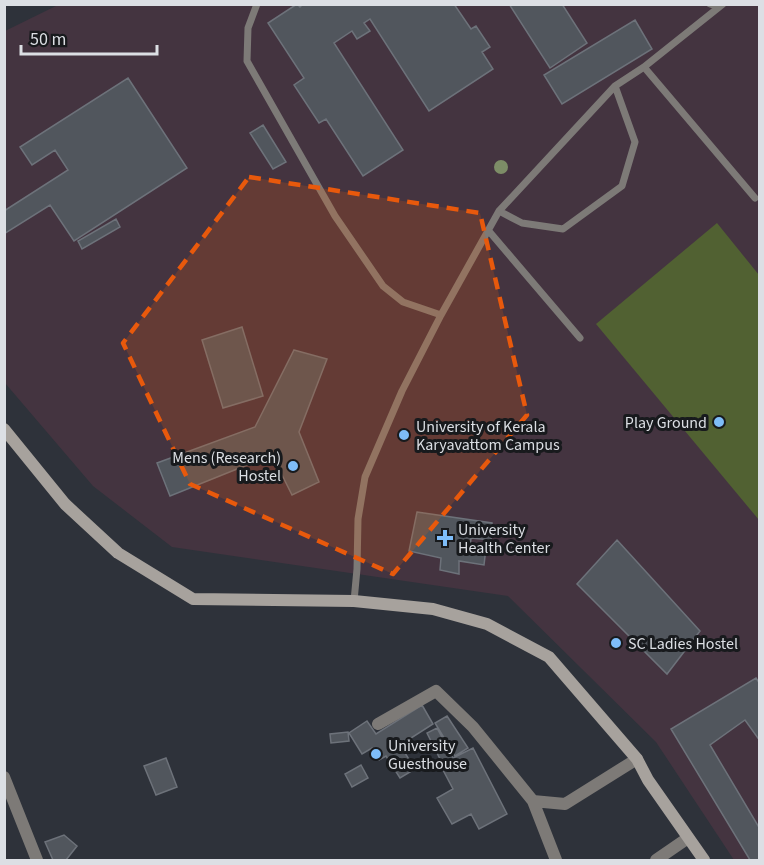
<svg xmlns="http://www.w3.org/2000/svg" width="764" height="865" viewBox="0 0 764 865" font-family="'Source Sans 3',sans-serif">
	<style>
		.education { fill: #443440 }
		.green { fill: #516132 }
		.building { fill: #51565d; stroke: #6d727a; stroke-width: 1.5 }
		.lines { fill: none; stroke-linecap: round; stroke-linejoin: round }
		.lane { stroke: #7d7a77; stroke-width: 7 }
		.street { stroke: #7d7a77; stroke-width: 12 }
		.secondary { stroke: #a7a29d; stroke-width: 12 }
		.tree { fill: #7d8d67 }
		.marked { fill: #e8590c; fill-opacity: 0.2; stroke: #e8590c; stroke-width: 4.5; stroke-dasharray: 12 8; stroke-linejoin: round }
		.poi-dot { fill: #7ebdf9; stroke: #181a1d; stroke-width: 2 }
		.labels { text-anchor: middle; stroke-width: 6; stroke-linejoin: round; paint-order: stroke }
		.poi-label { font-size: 16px; fill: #dcdfe4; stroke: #181a1d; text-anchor: start }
	</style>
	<rect width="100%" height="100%" fill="#2e323a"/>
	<path class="education" d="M 60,4 L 759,5 L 759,860 L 734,860 L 656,742 L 508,596 L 172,547 L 93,486 L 5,383 L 5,31 Z"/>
	<path class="green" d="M 717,223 L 759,275 L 759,520 L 596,324 Z"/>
	<path class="building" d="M 297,4 L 300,7 L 303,4 L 454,4 L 471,29 L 476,26 L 490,47 L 482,52 L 493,69 L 429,111 L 370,19 L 364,23 L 370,31 L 357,39 L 352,31 L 334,43 L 403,150 L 363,176 L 326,119 L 319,123 L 294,85 L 304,78 L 268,23 Z
		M 509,4 L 562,4 L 587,43 L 550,68 Z
		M 635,20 L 652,49 L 562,104 L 544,75 Z
		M 128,78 L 187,168 L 74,241 L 50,205 L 4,234 L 4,211 L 68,170 L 55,150 L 32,165 L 20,147 Z
		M 263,125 L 286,162 L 273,169 L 250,133 Z
		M 116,219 L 120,227 L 82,249 L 78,241 Z
		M 242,327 L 263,396 L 223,408 L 202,340 Z
		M 294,350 L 327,359 L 299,432 L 319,482 L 292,495 L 272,455 L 170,496 L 157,463 L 255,427 Z
		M 417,512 L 492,523 L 491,540 L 471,538 L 470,548 L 486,548 L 484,565 L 459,561 L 459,574 L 440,570 L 441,558 L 409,551 Z
		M 617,540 L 700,631 L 667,674 L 577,584 Z
		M 756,678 L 760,684 L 760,741 L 745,720 L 710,745 L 760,829 L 760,860 L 750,860 L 671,729 Z
		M 422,705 L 433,724 L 400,745 L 415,769 L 400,778 L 386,756 L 379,760 L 372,748 L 362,754 L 349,733 L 367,721 L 376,734 Z
		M 447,716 L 468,748 L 455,756 L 435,723 Z
		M 437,728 L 453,758 L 473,748 L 507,814 L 479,829 L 471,814 L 452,824 L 437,798 L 453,789 L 442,768 L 444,767 L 427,733 Z
		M 348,732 L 349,741 L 331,743 L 330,734 Z
		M 166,758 L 177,787 L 156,795 L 144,766 Z
		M 361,765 L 368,778 L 352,787 L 345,774 Z
		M 64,835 L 77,846 L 66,860 L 53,860 L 45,842 Z"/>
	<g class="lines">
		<path class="lane" d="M 257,4 L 248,28 L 247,61 L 335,216 L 383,286 L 403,302 L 441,315
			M 710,4 L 719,7
			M 644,67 L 755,198
			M 499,211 L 522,223 L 563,229 L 622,186 L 635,142 L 615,86
			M 488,230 L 580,338
			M 354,601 L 357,569 L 358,519 L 365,477 L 402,391 L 441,315 L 499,211 L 615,86 L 644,67 L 723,4"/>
		<path class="street" d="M 378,724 L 436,691 L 473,727 L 533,801 L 565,804 L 637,759
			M 4,777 L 37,860
			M 533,801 L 556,860
			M 656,860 L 688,838"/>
		<path class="secondary" d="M 4,429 L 65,504 L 118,553 L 193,599 L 354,601 L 433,609 L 487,624 L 549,657 L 637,759 L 648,780 L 704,860"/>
	</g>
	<circle class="tree" cx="501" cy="167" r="7"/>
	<path class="marked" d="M 249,177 L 480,213 L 527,415 L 393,574 L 190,484 L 123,343 Z"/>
	<g class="poi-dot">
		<circle cx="719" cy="422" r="6"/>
		<circle cx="404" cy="435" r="6"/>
		<circle cx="293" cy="466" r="6"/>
		<path d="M442 529h6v6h6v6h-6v6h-6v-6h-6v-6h6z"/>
		<circle cx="616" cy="643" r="6"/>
		<circle cx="376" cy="754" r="6"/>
	</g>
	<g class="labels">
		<g class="poi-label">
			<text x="707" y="428" text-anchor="end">Play Ground</text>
			<text x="416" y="432">University of Kerala<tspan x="416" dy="18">Karyavattom Campus</tspan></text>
			<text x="281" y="463" text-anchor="end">Mens (Research)<tspan x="281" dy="18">Hostel</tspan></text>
			<text x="458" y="535">University<tspan x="458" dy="18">Health Center</tspan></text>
			<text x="628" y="649">SC Ladies Hostel</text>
			<text x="388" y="751">University<tspan x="388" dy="18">Guesthouse</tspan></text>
		</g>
	</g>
	<rect width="764" height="865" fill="none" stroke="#dcdfe4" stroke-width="12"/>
	<path d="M21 45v9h136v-9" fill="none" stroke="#dcdfe4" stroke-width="3"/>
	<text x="30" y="45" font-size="18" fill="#dcdfe4" stroke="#181a1d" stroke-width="4.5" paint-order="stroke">50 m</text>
</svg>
